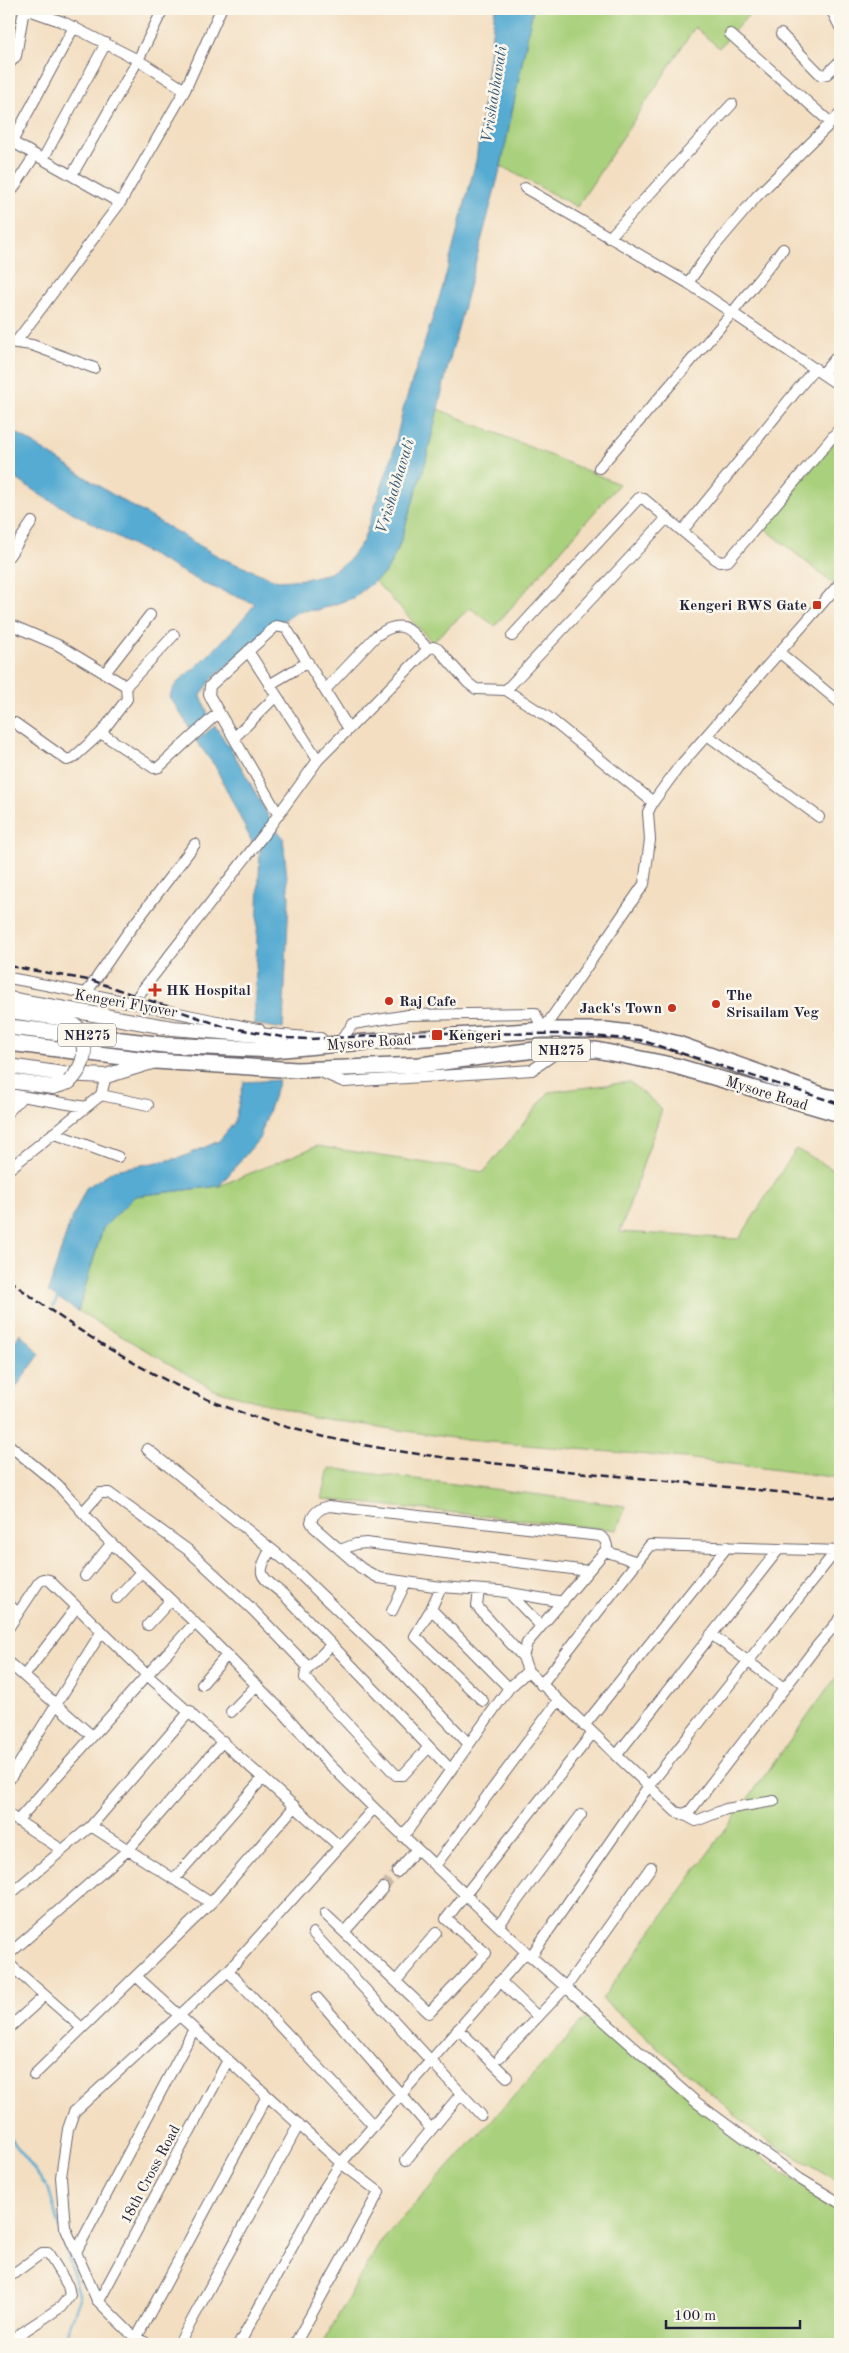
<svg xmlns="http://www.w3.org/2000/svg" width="849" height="2353" viewBox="0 0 849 2353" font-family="'Old Standard TT',serif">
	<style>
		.green { fill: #a9d07b; stroke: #66795b }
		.water { fill: #56abd2; stroke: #3c6686 }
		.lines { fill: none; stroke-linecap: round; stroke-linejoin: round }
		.stream { stroke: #56abd2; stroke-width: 2.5 }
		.minor-tunnel { stroke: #c9b8a6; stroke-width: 10; stroke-dasharray: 10 5; stroke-linecap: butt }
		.minor-casing { stroke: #6b646a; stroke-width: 12 }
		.major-casing { stroke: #6b646a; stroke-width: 16 }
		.highway-casing { stroke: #6b646a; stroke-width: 18 }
		.minor { stroke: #fff; stroke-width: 10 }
		.major { stroke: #fff; stroke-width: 14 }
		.highway { stroke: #fff; stroke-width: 15 }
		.rail { stroke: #22223b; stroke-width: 2.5; stroke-dasharray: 8 4; stroke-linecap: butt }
		.major-bridge-casing { stroke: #6b646a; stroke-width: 16; stroke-linecap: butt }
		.major-bridge { stroke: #fff; stroke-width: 14 }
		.poi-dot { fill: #c8321e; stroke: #fbf7ec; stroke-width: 2 }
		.labels { text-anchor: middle; stroke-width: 5; stroke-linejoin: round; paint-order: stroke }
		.shield { fill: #fbf7ec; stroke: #636270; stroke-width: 1 }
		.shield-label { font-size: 14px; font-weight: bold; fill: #22223b }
		.poi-label { font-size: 15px; font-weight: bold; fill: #22223b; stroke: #fbf7ec; text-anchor: start }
		.street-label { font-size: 15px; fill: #22223b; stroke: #fbf7ec }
		.water-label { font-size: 16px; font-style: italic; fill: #375977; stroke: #fbf7ec }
	</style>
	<rect width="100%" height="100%" fill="#fbf7ec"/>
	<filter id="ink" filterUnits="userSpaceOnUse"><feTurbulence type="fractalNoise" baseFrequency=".02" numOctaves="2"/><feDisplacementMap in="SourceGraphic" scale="10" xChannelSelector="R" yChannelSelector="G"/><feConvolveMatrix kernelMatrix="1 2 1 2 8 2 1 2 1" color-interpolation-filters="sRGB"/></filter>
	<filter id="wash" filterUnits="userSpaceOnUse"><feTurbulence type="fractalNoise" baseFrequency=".0096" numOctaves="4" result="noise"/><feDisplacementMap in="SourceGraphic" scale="20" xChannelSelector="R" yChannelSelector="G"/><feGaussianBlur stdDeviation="1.12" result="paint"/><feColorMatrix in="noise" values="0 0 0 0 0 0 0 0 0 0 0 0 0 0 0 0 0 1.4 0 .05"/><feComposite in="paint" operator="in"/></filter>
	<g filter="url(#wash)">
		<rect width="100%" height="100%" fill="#f3dec1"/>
		<path class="green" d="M 533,9 L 754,9 L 719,48 L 695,27 L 577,207 L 501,166 Z
			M 438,409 L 619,484 L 495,626 L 470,608 L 432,642 L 375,581 L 386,572 L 398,549 L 425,464 Z
			M 840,436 L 840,576 L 833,584 L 762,526 Z
			M 630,1082 L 662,1109 L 620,1232 L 739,1239 L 796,1149 L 840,1173 L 840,1478 L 685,1458 L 466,1440 L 313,1417 L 213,1389 L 78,1311 L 103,1228 L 135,1196 L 219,1186 L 317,1146 L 484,1172 L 549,1092 Z
			M 329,1468 L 626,1506 L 617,1530 L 322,1499 Z
			M 840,1672 L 840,2182 L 761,2137 L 602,1999 Z
			M 589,2014 L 784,2174 L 840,2208 L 840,2344 L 322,2344 L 381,2241 Z"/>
		<path class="water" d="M 9,9 L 12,9 L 17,16 L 12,52 L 9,56 Z
			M 495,9 L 533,9 L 501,166 L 448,366 L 425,464 L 398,549 L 386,572 L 353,598 L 318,610 L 299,611 L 263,633 L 211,680 L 201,695 L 209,717 L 191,730 L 170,697 C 174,680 187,676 198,665 C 218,647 238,625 255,604 L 205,584 L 42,496 L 9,474 L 9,428 L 110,493 L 221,558 L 278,581 L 305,579 L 330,573 L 348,561 L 363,541 L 392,457 L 404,406 L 443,286 L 476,161 Z
			M 215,726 L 234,754 L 271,821 L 253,844 L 215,766 L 196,741 Z
			M 276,829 L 283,837 L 289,898 L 283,1029 L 254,1024 L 260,849 Z
			M 279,1080 L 259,1139 L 219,1186 L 135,1196 L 103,1228 L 78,1311 L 48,1292 L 69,1225 L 86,1188 L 114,1170 L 180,1158 L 219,1141 L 234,1123 L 244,1082 Z
			M 20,1333 L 40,1354 L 9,1397 L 9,1352 Z"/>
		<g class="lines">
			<path class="stream" d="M 53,1307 L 58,1297
				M 9,2136 L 49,2190 L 80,2298 L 63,2344"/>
		</g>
	</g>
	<g filter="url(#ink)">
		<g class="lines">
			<path class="minor-tunnel" d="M 383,1888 L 397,1872"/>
			<defs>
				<path id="minor" d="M 26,9 L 63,22 L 138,60 L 72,175
					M 163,9 L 138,60 L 185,90
					M 831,9 L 840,27
					M 730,34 L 831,123
					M 781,34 L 821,75 L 827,74 L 840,61
					M 9,64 L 16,56 L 24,9
					M 840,114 L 757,196 L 709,253 L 688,283 L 840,386
					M 9,140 L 120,203 L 185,90 L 221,9
					M 12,142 L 74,27
					M 43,159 L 106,43
					M 525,188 L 688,283
					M 9,195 L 35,155
					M 609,238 L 732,104
					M 9,342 L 32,345 L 94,368
					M 16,342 L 120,203
					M 823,373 L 840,353
					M 599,468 L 732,313 L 783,249
					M 683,530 L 815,368
					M 9,556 L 32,522
					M 9,624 L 58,645 L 126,686 L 127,699 L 101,733
					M 512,636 L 639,498 L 644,499 L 719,562 L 728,561 L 840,428
					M 248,651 L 318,760
					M 779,652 L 840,703
					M 105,673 L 150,615
					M 269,685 L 308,662
					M 126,686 L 174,635
					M 325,690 L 376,636 C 403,617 409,629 428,649
					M 506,690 L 667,518
					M 9,723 L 15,723 L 67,760 L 73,758 L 101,733 L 154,768 L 159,767 L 219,712
					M 707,735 L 819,817
					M 234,738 L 276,696
					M 278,814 L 209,695 L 210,686 L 276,626 L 286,628 L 349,729
					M 9,978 C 93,993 175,1014 259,1029
					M 87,992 L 126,935 L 195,844
					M 133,1002 L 265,833 L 318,760 L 428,649 L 433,647 L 438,649 L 468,683 L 476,689 L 506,690 L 549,718 L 653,802
					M 338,1044 L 353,1024 L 408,1015 L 535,1013 L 543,1030 L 644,884 L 650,840 L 648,812 L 653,802 L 678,768 L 840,583
					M 318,1071 L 344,1082 L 532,1070 L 559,1051
					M 9,1094 L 86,1107
					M 101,1095 L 148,1105
					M 9,1111 L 21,1098
					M 53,1133 L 118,1157
					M 9,1169 L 101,1095 L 106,1076
					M 9,1445 L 58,1485 L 105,1537 L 195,1623 L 283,1712 L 328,1763 L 374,1808 L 526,1952 L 696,2102 L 800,2179 L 840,2203
					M 147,1449 L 286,1561 L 379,1650 L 469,1744
					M 83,1512 L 100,1493 L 109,1493 L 188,1550 L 253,1610 L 309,1668
					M 271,1549 C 253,1578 263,1576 286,1597 L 451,1770
					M 340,1550 L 356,1544 L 366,1543 L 588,1571
					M 605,1551 L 637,1562
					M 85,1576 L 111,1544
					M 441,1587 L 431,1609 L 415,1636 L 483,1701
					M 479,1590 L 477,1606 L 481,1611 L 523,1657
					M 508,1592 L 541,1626
					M 117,1598 L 141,1572
					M 9,1605 L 18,1613
					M 431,1609 L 509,1688
					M 392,1611 L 406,1582
					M 148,1625 L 171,1600
					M 9,1627 L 39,1582 L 43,1579 L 49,1580 L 147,1675 L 339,1846
					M 711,1634 L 784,1688
					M 331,1645 L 306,1671 L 305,1678 L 396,1775 L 403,1775 L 429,1747
					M 9,1663 L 92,1736
					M 528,1671 L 523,1657 L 527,1643 L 605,1551 L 607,1546 L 605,1540 L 600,1536 L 329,1506 C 320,1508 313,1513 311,1522 L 314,1527 L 361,1568 L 379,1578 L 441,1587 L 499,1591 L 563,1602
					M 24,1676 L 76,1608
					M 202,1684 L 227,1655
					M 541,1685 L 650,1545 L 840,1551
					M 231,1712 L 257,1685
					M 584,1726 L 727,1547
					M 616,1756 L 779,1549
					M 9,1780 L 102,1631
					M 683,1814 L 696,1821 L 726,1809 L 774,1801
					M 9,1815 L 62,1850
					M 18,1820 L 147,1675 L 195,1623
					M 91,1826 L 211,1903
					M 403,1837 L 509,1688 L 528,1671 L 676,1812 L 683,1814 L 690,1811 L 817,1646 L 840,1619
					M 435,1866 L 558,1701
					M 397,1872 L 416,1850
					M 174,1879 L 263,1778
					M 9,1895 L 91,1826 L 190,1711
					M 325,1914 L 429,2013 L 486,1953 L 446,1919 L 592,1734
					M 499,1925 L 581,1815
					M 344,1932 L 383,1888
					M 313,1933 L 481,2115
					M 9,1954 L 129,1849 L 223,1741
					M 531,1956 L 648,1787 L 836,1551
					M 9,1964 L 82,2028
					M 228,1971 L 374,2126
					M 136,1976 L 341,2163 L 526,1952
					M 396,1981 L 436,1933
					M 500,1981 L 538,2017
					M 317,1998 L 431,2129
					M 9,2028 L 39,2001
					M 458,2029 L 507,2077
					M 500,2057 L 566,1987 L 651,1867
					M 34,2075 L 211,1903 L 295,1806
					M 406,2160 L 461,2094
					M 76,2252 L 194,2029
					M 9,2277 L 42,2253 L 48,2253 L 68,2286 L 70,2295 L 61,2307 L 9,2341
					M 99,2301 L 228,2060
					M 137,2337 L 267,2096
					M 148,2344 L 130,2333 L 97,2300 L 65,2227 L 61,2177 L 68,2129 L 74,2112 L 228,1971 L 374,1808
					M 179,2344 L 299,2124
					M 239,2344 L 324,2189 L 341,2163 L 379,2192 L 295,2344"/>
				<path id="major" d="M 9,999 L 172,1028 L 320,1040
					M 9,1011 L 60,1018 L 76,1026
					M 9,1066 L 63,1074 L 106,1076 L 155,1061
					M 9,1081 L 53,1087 L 69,1082"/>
				<path id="highway" d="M 9,1027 L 165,1045 L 273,1050 L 338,1044 L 543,1030 L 605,1030 L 639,1034 L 678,1044 L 825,1096 L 840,1099
					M 9,1043 L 155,1061 L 297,1070 L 420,1065 L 535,1050 L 596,1050 L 676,1066 L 840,1114"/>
			</defs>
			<use href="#minor" class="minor-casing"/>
			<use href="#major" class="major-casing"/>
			<use href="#highway" class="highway-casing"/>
			<use href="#minor" class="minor"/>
			<use href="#major" class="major"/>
			<use href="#highway" class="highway"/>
			<path class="rail" d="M 9,966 L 94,981 L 222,1026 L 288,1038 L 309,1039 L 437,1033 L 564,1034 L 640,1040 L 840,1104
				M 9,1280 C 75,1330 147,1376 224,1406 C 330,1448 444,1458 556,1470 C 651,1479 745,1489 840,1498"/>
			<defs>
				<path id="major-bridge" d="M 69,1082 C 86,1065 89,1048 76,1026"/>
			</defs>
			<use href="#major-bridge" class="major-bridge-casing"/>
			<use href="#major-bridge" class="major-bridge"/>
		</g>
	</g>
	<g class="poi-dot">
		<rect x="812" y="600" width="10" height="10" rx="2.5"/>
		<path d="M152.5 982.5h5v5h5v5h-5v5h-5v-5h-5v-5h5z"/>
		<circle cx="389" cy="1001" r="5"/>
		<circle cx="716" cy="1004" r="5"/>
		<circle cx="672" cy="1008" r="5"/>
		<rect x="431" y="1029" width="12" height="12" rx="2.5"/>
	</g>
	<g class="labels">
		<g class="shield">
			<rect x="58" y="1023.5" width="58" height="23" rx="4"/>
			<rect x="532" y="1038.5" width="58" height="23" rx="4"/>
		</g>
		<g class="shield-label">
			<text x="87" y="1040">NH275</text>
			<text x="561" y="1055">NH275</text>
		</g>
		<g class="poi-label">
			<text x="807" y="610" text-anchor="end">Kengeri RWS Gate</text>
			<text x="166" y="995">HK Hospital</text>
			<text x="726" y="1000">The<tspan x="726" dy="17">Srisailam Veg</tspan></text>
			<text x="399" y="1006">Raj Cafe</text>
			<text x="662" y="1013" text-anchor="end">Jack's Town</text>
			<text x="448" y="1040">Kengeri</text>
		</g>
		<g class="street-label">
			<text transform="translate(126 1003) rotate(10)" y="5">Kengeri Flyover</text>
			<text transform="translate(369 1042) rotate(-4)" y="5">Mysore Road</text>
			<text transform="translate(767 1093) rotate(17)" y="5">Mysore Road</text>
			<text transform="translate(150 2174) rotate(-62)" y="5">18th Cross Road</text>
		</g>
		<g class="water-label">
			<text transform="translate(493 94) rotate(-81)" y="6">Vrishabhavati</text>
			<text transform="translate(394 486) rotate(-73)" y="6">Vrishabhavati</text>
		</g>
	</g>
	<rect width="849" height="2353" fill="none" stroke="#fbf7ec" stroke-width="30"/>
	<path d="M666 2320v8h134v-8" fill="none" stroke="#22223b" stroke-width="2.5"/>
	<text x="674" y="2320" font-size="15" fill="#22223b" stroke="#fbf7ec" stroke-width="4" paint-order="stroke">100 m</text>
</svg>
